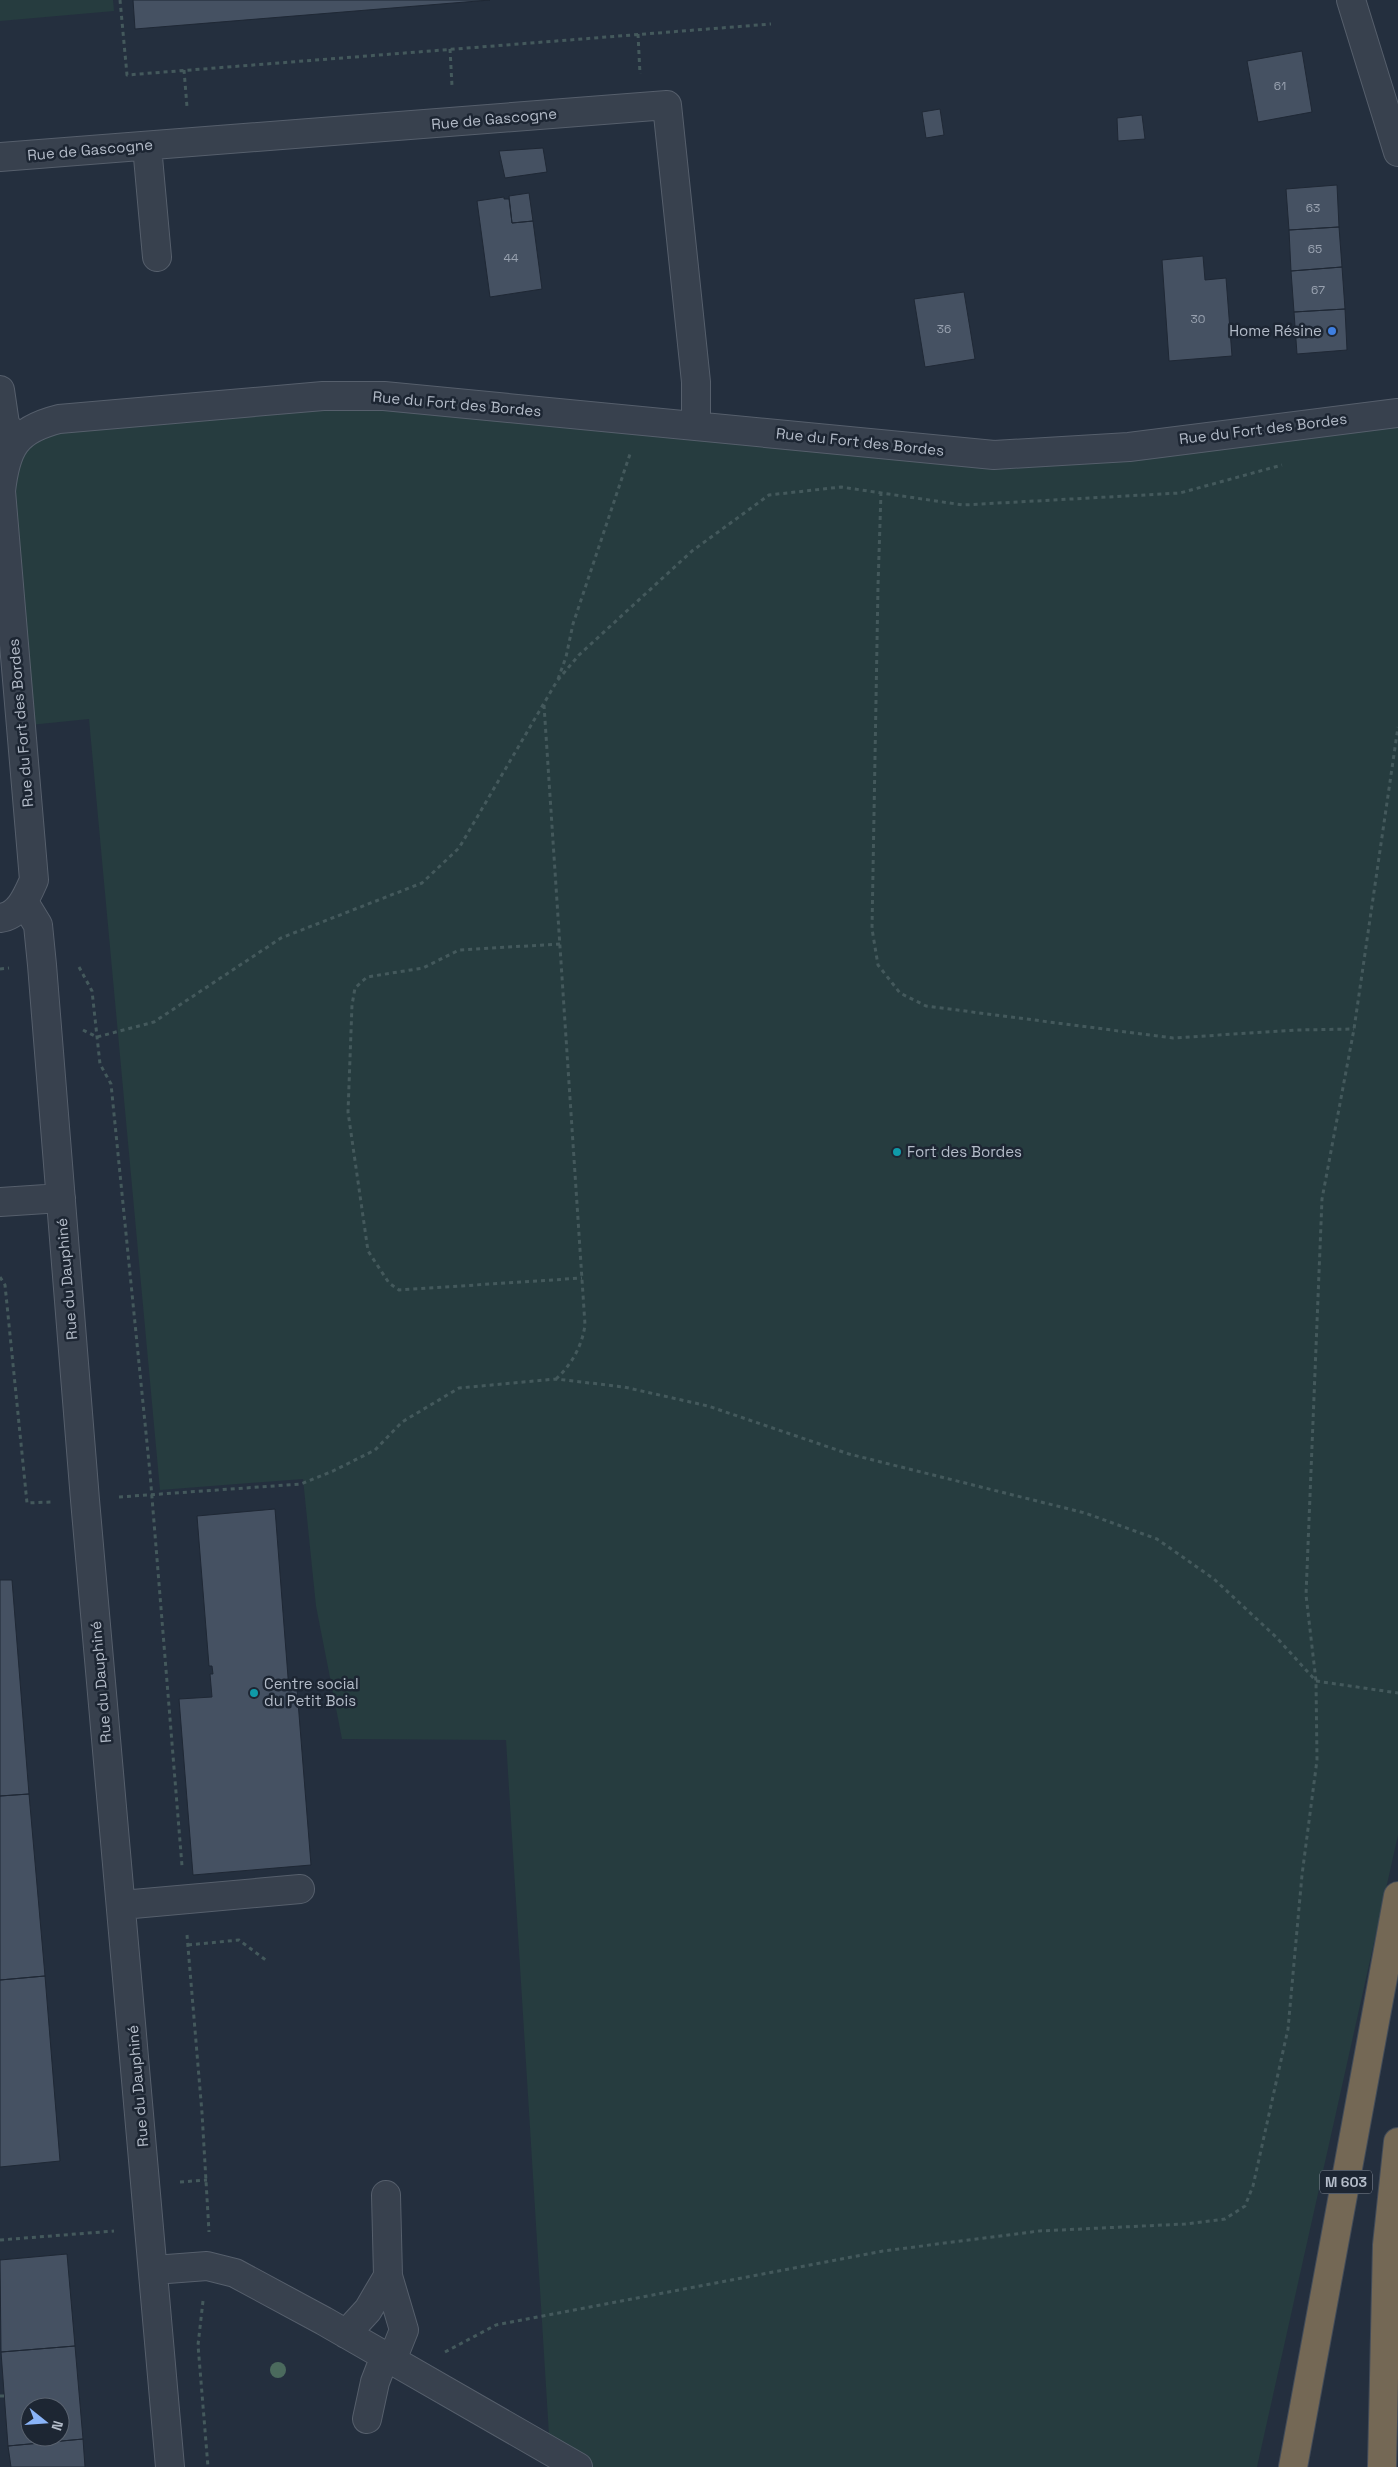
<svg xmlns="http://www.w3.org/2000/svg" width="1398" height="2467" viewBox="0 0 1398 2467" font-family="'Space Grotesk',sans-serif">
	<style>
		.green { fill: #263c3f }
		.building { fill: #455162; stroke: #1f2835; fill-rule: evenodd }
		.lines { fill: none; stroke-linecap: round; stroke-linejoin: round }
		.minor-casing { stroke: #565f6c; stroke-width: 30 }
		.highway-casing { stroke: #434c59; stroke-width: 30 }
		.path { stroke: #44595c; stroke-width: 3; stroke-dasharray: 4 4; stroke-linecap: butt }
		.minor { stroke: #38414e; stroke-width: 28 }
		.highway { stroke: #746855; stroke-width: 28 }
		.tree { fill: #4b6a5d }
		.shop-dot { fill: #3f7fe0; stroke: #1d2633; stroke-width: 2 }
		.culture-dot { fill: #0f9aa8; stroke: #1d2633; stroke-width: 2 }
		.labels { text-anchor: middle; stroke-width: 5; stroke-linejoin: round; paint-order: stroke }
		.number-label { font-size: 12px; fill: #98a1af }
		.shield { fill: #1d2633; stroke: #878f9c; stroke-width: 1 }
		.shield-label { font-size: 14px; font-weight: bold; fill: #b4bcc9 }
		.street-label { font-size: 15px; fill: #b4bcc9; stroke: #1d2633 }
		.poi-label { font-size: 15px; fill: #b4bcc9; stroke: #1d2633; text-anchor: start }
	</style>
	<rect width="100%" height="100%" fill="#242f3e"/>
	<path class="green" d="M 0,0 L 113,0 L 114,11 L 0,21 Z
		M 323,396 L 994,455 L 1398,413 L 1398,1835 L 1257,2467 L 578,2467 L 550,2451 L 506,1740 L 342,1739 L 316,1606 L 303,1479 L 160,1490 L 89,719 L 20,726 L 1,491 L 38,424 Z"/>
	<path class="building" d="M 133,0 L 490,0 L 135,29 Z
		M 1302,51 L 1312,112 L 1258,122 L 1247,61 Z
		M 940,109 L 944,135 L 926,138 L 922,112 Z
		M 1142,115 L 1145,139 L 1118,141 L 1117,118 Z
		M 543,148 L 547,172 L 505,178 L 499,151 Z
		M 1337,185 L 1339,227 L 1289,230 L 1286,189 Z
		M 529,193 L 533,221 L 512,223 L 509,196 Z
		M 504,197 L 504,199 L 509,199 L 512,223 L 533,221 L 542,289 L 490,297 L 477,201 Z
		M 1339,227 L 1342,267 L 1291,271 L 1289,230 Z
		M 1203,256 L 1205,280 L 1226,278 L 1232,356 L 1169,361 L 1162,260 Z
		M 1342,267 L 1345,309 L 1294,312 L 1291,271 Z
		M 964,292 L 975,359 L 925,367 L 914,299 Z
		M 1345,309 L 1347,350 L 1297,354 L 1294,312 Z
		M 275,1509 L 289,1690 L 297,1689 L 311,1865 L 193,1875 L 179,1699 L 212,1697 L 210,1674 L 213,1674 L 212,1666 L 209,1666 L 197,1516 Z
		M 0,1580 L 12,1580 L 29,1794 L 0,1796 Z
		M 29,1794 L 45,1976 L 0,1980 L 0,1796 Z
		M 45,1976 L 60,2161 L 0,2167 L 0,1980 Z
		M 67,2254 L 75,2346 L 1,2352 L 0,2260 Z
		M 75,2346 L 83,2439 L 8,2446 L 1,2352 ZM 30,2407 L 60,2407 L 60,2437 L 30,2437 Z
		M 83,2439 L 85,2467 L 11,2467 L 8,2446 Z"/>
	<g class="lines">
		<defs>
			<path id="minor" d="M 1351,0 L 1398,152
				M 147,146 L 157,257
				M 0,157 L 667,105 L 696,382 L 696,425
				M 0,390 L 5,424 L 17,440
				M 24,902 L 38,925 L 42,965 L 85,1500 L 170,2467
				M 0,918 C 19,916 27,896 34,880 L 1,491 C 6,448 15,430 59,419 L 323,396 L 384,396 L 994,455 L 1129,447 L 1398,413
				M 0,1202 L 61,1198
				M 122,1905 L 300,1889
				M 386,2195 L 388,2276
				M 154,2270 L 207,2266 L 235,2273 L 324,2321 L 578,2467
				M 346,2334 L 368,2310 L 388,2276 L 404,2330 L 392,2360
				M 367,2419 L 375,2382 L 385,2356"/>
			<path id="highway" d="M 1293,2467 L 1398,1896
				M 1382,2467 L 1387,2245 L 1398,2142"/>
		</defs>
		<use href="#minor" class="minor-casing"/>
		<use href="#highway" class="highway-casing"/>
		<path class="path" d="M 120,0 L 127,75 L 771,24
			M 638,34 L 640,74
			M 450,49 L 452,86
			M 184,70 L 187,107
			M 881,492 L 878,586 L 872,929 L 878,965 L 900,993 L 926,1006 L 1173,1038 L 1297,1030 L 1354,1029
			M 558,679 L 566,657 L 573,624 L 630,454
			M 544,705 L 585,1325 C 582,1346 572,1364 556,1379
			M 560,944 L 459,950 L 423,968 L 367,977 L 355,988 L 352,1005 L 348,1112 L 368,1251 L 389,1283 L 399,1290 L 582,1278
			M 79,967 L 92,991 L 100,1064 L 111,1084 L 150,1473 L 182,1866
			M 0,969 L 9,968
			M 83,1030 L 97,1037 L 154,1022 L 281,938 L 422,883 L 459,848 L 557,681 L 579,655 L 692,551 L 769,495 L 841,487 L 963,505 L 1180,493 L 1282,465
			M 0,1277 L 5,1285 L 27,1503 L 51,1502
			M 119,1497 L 301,1484 L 333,1471 L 375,1450 L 402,1422 L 459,1388 L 556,1379 L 624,1387 L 708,1406 L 849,1454 L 1085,1513 L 1157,1539 L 1214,1579 L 1277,1638 L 1316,1681 L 1398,1693
			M 187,1935 L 202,2113 L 209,2232
			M 188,1945 L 239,1940 L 267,1961
			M 180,2182 L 207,2180
			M 0,2240 L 114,2231
			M 203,2301 L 198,2345 L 208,2467
			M 445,2352 L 496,2325 L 883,2251 L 1039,2231 L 1185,2224 L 1225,2219 L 1245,2206 L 1253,2186 L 1288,2029 L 1302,1875 L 1317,1760 L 1316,1681 L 1306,1595 L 1322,1199 L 1354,1029 L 1398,727
			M 0,2396 L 5,2396"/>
		<use href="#minor" class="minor"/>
		<use href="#highway" class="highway"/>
	</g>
	<circle class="tree" cx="278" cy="2370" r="8"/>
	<circle class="shop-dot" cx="1332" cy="331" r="5"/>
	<g class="culture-dot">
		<circle cx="897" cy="1152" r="5"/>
		<circle cx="254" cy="1693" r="5"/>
	</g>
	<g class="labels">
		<g class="number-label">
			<text x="1280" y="90">61</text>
			<text x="1313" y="212">63</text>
			<text x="1315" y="253">65</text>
			<text x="511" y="262">44</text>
			<text x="1318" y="294">67</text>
			<text x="1198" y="323">30</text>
			<text x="944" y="333">36</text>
		</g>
		<rect class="shield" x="1320" y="2170.5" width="52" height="23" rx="4"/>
		<g class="shield-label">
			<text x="1346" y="2187">M 603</text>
		</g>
		<g class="street-label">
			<text transform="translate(494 119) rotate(-5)" y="5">Rue de Gascogne</text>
			<text transform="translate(90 150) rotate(-5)" y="5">Rue de Gascogne</text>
			<text transform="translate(457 404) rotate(5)" y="5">Rue du Fort des Bordes</text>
			<text transform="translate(1263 429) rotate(-7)" y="5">Rue du Fort des Bordes</text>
			<text transform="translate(860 442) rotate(6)" y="5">Rue du Fort des Bordes</text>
			<text transform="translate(21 723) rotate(-95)" y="5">Rue du Fort des Bordes</text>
			<text transform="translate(67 1279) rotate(-95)" y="5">Rue du Dauphiné</text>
			<text transform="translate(101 1682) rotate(-95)" y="5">Rue du Dauphiné</text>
			<text transform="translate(138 2086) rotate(-95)" y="5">Rue du Dauphiné</text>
		</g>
		<g class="poi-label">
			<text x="1322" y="336" text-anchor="end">Home Résine</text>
			<text x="907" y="1157">Fort des Bordes</text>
			<text x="264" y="1689">Centre social<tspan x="264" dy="17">du Petit Bois</tspan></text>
		</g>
	</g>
	<g transform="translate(45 2422) rotate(107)"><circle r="24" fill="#1d2633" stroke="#59626f"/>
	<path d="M0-4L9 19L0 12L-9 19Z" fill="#8ab4f8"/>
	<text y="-8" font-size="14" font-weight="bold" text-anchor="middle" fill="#b4bcc9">N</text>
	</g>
</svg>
